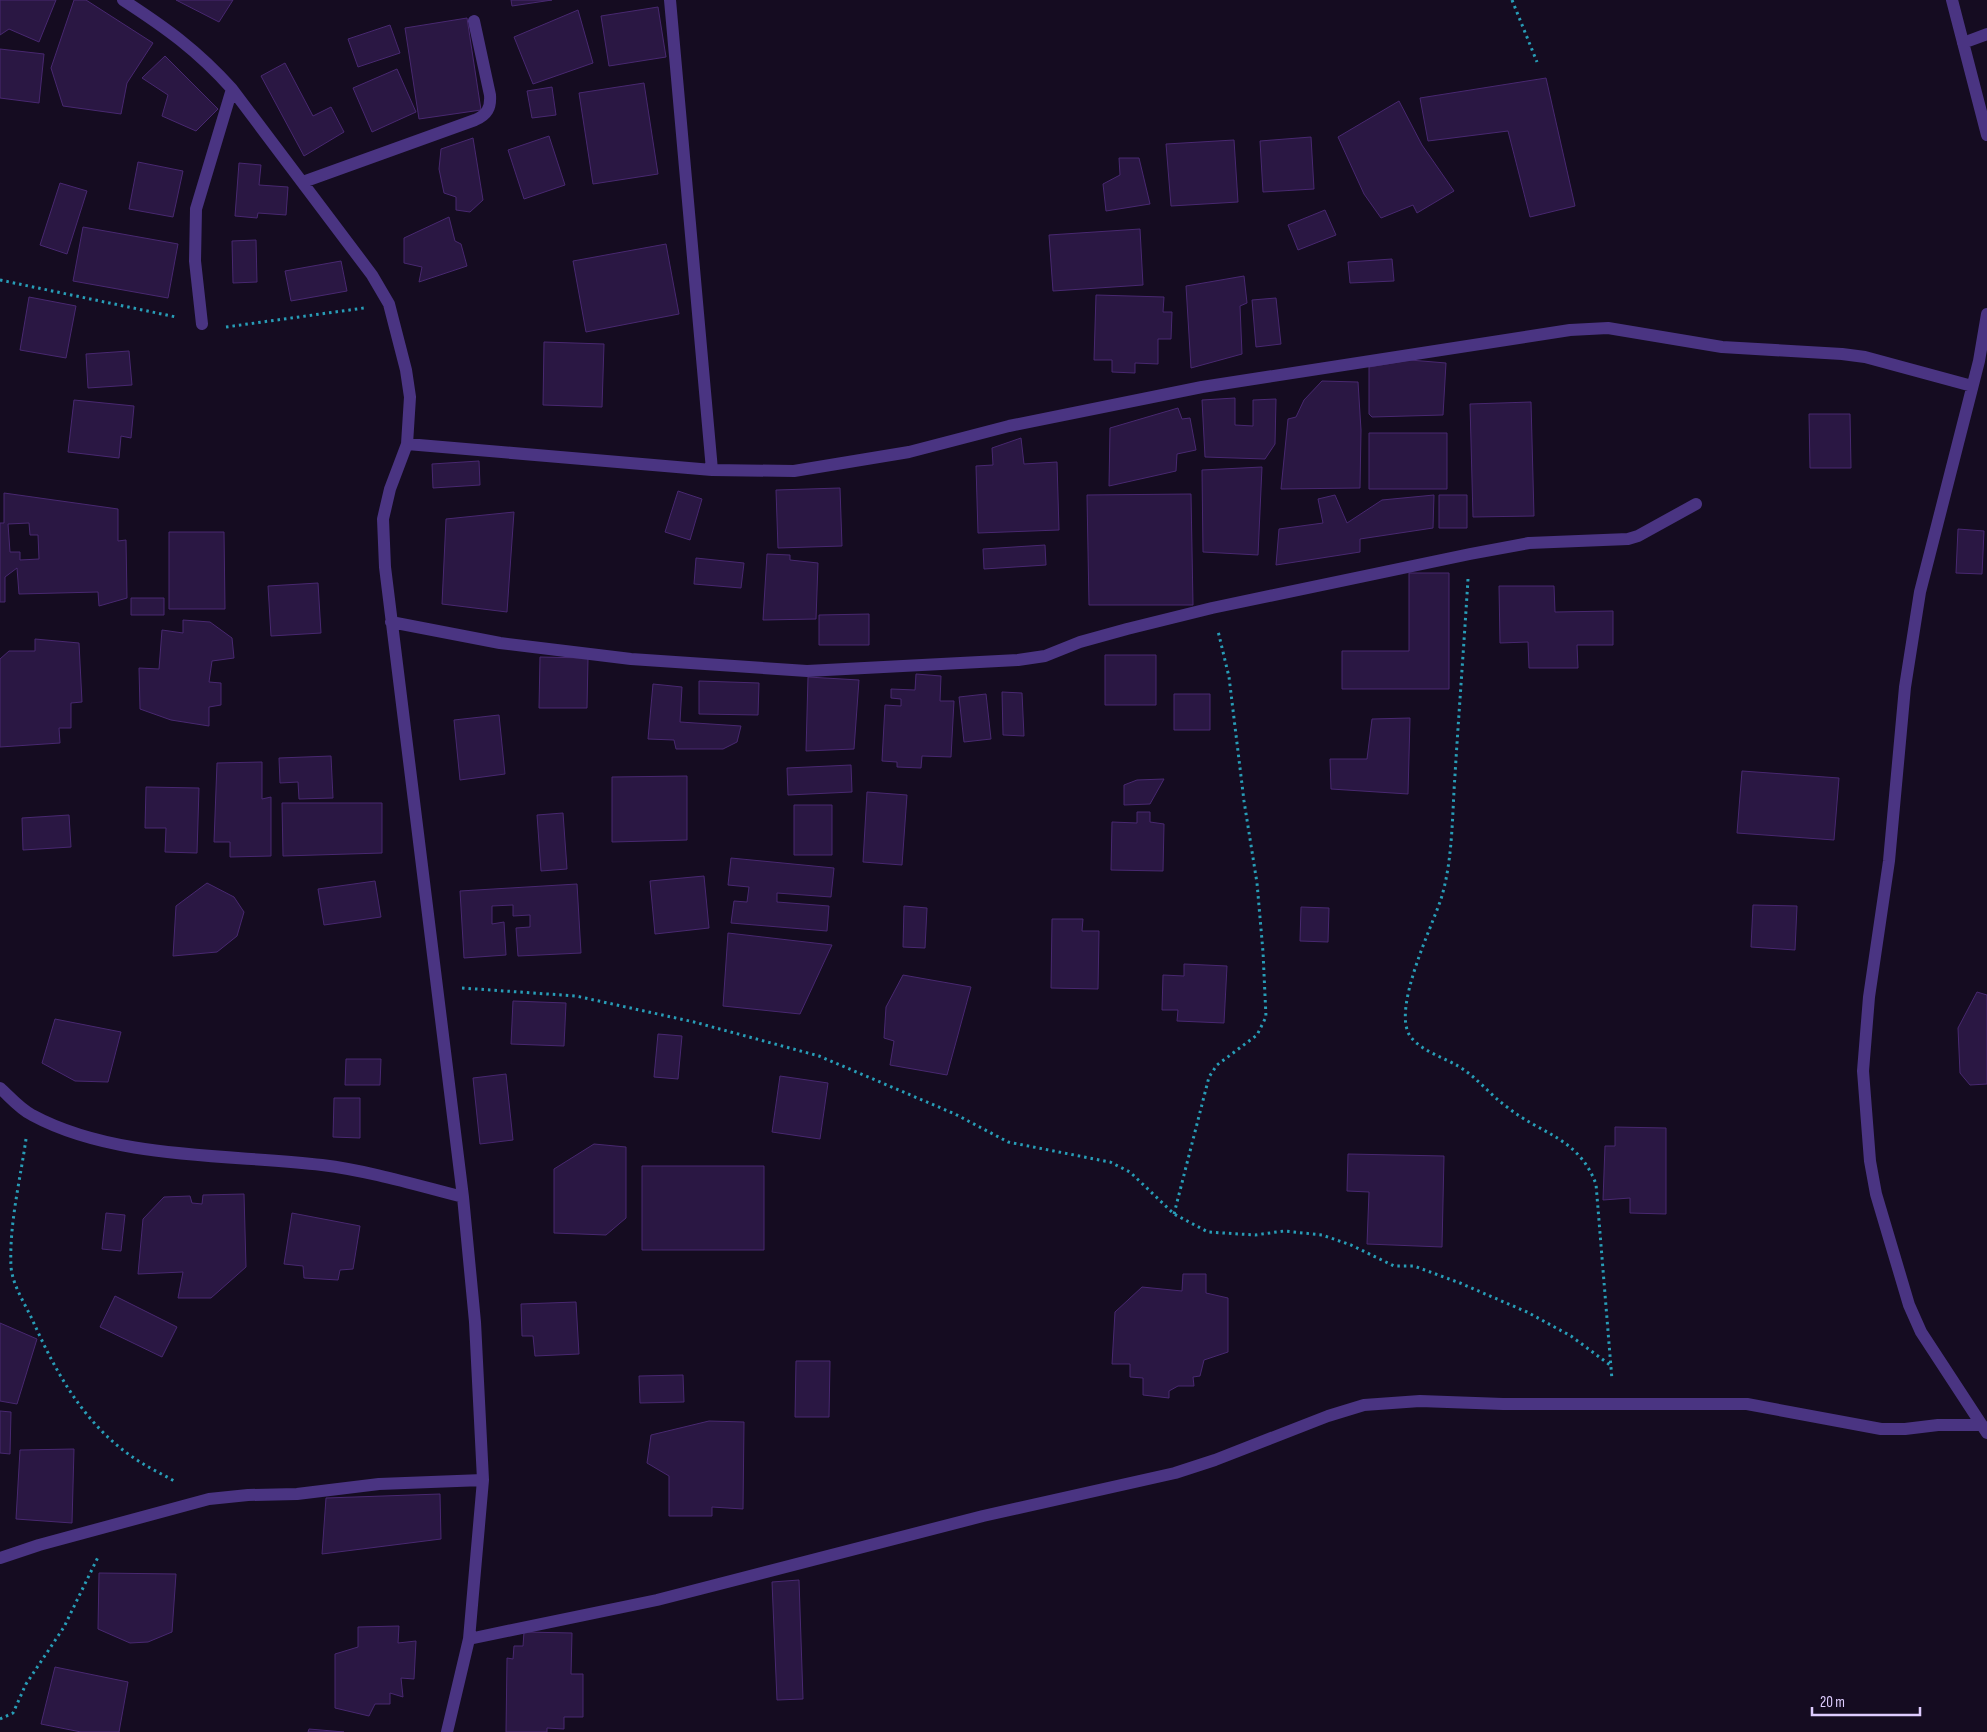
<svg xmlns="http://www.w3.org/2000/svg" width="1987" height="1732" viewBox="0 0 1987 1732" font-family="'Sofia Sans Condensed',sans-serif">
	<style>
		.building { fill: #2a1743; stroke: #482870; fill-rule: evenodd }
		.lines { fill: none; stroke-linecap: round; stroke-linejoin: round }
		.path { stroke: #289db7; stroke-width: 3; stroke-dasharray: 2.5 4; stroke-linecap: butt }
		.street { stroke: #4a3482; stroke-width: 12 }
	</style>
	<rect width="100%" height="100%" fill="#150c21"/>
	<path class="building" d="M 0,0 L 56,0 L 39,42 L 9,29 L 0,35 Z
		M 74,0 L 86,0 L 153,43 L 127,83 L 121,114 L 63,106 L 51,68 Z
		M 176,0 L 233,0 L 219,22 Z
		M 511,0 L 552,0 L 512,6 Z
		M 658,7 L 666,57 L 609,66 L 601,16 Z
		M 578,10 L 593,63 L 533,84 L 514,37 Z
		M 467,18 L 481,110 L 419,119 L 405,28 Z
		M 390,25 L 400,53 L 358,67 L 348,39 Z
		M 0,49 L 44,54 L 39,103 L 0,98 Z
		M 165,56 L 218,109 L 196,131 L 162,116 L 168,95 L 142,78 Z
		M 285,63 L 313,116 L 331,107 L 344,132 L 304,156 L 261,76 Z
		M 397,69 L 416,112 L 372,132 L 353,88 Z
		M 1546,78 L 1575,206 L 1530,217 L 1508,131 L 1428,141 L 1420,98 Z
		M 644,83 L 658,174 L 593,184 L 579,93 Z
		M 552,87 L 556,115 L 532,118 L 527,91 Z
		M 1399,101 L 1422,145 L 1454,191 L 1417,213 L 1413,205 L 1381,218 L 1364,194 L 1338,137 Z
		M 549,136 L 565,185 L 524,199 L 508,150 Z
		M 1311,137 L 1314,189 L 1263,192 L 1260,141 Z
		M 473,138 L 483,200 L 470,212 L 456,210 L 456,197 L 444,193 L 439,169 L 441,149 Z
		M 1234,140 L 1238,202 L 1171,206 L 1166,144 Z
		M 1119,158 L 1139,158 L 1150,204 L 1106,211 L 1103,184 L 1120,175 Z
		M 138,162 L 183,171 L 173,217 L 129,209 Z
		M 239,163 L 261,165 L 259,185 L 288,187 L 286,215 L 258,213 L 257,218 L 235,216 Z
		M 60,183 L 87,191 L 67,254 L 40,245 Z
		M 1325,210 L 1336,235 L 1298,250 L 1288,225 Z
		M 449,217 L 455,241 L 461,244 L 467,266 L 419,282 L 422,267 L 404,263 L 404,238 Z
		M 83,227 L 178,244 L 168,298 L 73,281 Z
		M 1140,229 L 1143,285 L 1053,291 L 1049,235 Z
		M 256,240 L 257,282 L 233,283 L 232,241 Z
		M 666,244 L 679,314 L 586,332 L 573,261 Z
		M 1392,259 L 1394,281 L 1350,283 L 1348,262 Z
		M 341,261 L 347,291 L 291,301 L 285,271 Z
		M 1244,276 L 1247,303 L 1240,306 L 1242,354 L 1191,368 L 1186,286 Z
		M 1096,295 L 1164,297 L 1163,312 L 1172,312 L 1171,339 L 1158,339 L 1158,364 L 1135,363 L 1135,373 L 1112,372 L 1112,360 L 1094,360 Z
		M 29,297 L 76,306 L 66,358 L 20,350 Z
		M 1276,298 L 1281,344 L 1256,347 L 1252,300 Z
		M 544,342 L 604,344 L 602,407 L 543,405 Z
		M 129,351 L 132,385 L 88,388 L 86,354 Z
		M 1410,360 L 1446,363 L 1443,415 L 1372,417 L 1369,414 L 1369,367 Z
		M 1322,381 L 1358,382 L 1361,430 L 1360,488 L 1281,489 L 1288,419 L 1296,417 L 1304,400 Z
		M 1235,398 L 1235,425 L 1253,426 L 1253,400 L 1276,399 L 1275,444 L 1265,459 L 1205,457 L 1202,400 Z
		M 74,400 L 134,406 L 131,438 L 121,436 L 119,458 L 68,452 Z
		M 1531,402 L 1534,516 L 1473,517 L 1470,404 Z
		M 1178,408 L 1182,419 L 1190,418 L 1196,450 L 1177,454 L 1176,471 L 1109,486 L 1110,428 Z
		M 1809,414 L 1850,414 L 1851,468 L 1810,468 Z
		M 1369,433 L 1447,433 L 1447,489 L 1369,489 Z
		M 1021,438 L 1024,464 L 1057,462 L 1059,530 L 978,533 L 976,466 L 993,465 L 992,448 Z
		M 479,461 L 480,485 L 433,488 L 432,464 Z
		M 1262,467 L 1258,555 L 1203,552 L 1202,470 Z
		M 840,488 L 842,546 L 778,548 L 776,490 Z
		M 678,491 L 702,499 L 690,540 L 665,532 Z
		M 4,493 L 118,509 L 118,541 L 126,540 L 127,598 L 99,606 L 98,592 L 19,594 L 17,568 L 5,577 L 5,602 L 0,602 L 0,523 L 4,523 ZM 29,523 L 30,535 L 38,535 L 39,559 L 20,560 L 20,552 L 10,552 L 8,524 Z
		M 1191,494 L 1193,605 L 1089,605 L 1087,495 Z
		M 1335,495 L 1347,523 L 1382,500 L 1434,495 L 1433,528 L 1360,539 L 1360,552 L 1276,565 L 1279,529 L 1323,523 L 1318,499 Z
		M 1439,495 L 1467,495 L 1467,528 L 1439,528 Z
		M 514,512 L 507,612 L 442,604 L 446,519 Z
		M 1958,529 L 1984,531 L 1982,574 L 1956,573 Z
		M 169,532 L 224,532 L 225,609 L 169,609 Z
		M 1045,545 L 1046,565 L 984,569 L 983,549 Z
		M 767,554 L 790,555 L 790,560 L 818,563 L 816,619 L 763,620 Z
		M 696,558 L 744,563 L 741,588 L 694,584 Z
		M 1409,573 L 1449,573 L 1449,689 L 1342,689 L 1342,651 L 1409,651 Z
		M 318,583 L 321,633 L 271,636 L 268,586 Z
		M 1499,586 L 1554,586 L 1555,612 L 1613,611 L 1613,645 L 1577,645 L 1578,668 L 1529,668 L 1528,642 L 1500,643 Z
		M 131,598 L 164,598 L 164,615 L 131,615 Z
		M 869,614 L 869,645 L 819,645 L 819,615 Z
		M 183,620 L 210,622 L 232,638 L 234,658 L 212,661 L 209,682 L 221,683 L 221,705 L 209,707 L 209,726 L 171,720 L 140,709 L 139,668 L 159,669 L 162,630 L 183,633 Z
		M 35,639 L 79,643 L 82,702 L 71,703 L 71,728 L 59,728 L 60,743 L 0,747 L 0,659 L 9,651 L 35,651 Z
		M 1105,655 L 1156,655 L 1156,705 L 1105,705 Z
		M 540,657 L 588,658 L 587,708 L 539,708 Z
		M 916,674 L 941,676 L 940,701 L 954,701 L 951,757 L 922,756 L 921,768 L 897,767 L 897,762 L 882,761 L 885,705 L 901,706 L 901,699 L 891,698 L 891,689 L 915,690 Z
		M 808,677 L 859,680 L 854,749 L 806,751 Z
		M 699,681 L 759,683 L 758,715 L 699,714 Z
		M 653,684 L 682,687 L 680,722 L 741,726 L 737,742 L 723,749 L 676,749 L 674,740 L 648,739 Z
		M 1002,692 L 1022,693 L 1024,736 L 1003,735 Z
		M 986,694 L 991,739 L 964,742 L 959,697 Z
		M 1174,694 L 1210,694 L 1210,730 L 1174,730 Z
		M 499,715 L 505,774 L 460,780 L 454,720 Z
		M 1410,718 L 1408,794 L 1331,789 L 1330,759 L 1367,759 L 1372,719 Z
		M 331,756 L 333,798 L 299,799 L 298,782 L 280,783 L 279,758 Z
		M 262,762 L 262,799 L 271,797 L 271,856 L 230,857 L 230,842 L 214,842 L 217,763 Z
		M 851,765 L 852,792 L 788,795 L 787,768 Z
		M 1742,771 L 1839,778 L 1834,840 L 1737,833 Z
		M 687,776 L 687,840 L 612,842 L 612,777 Z
		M 1164,779 L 1150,804 L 1124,805 L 1124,785 L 1137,780 Z
		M 146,787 L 199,788 L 197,853 L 165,852 L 166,828 L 145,828 Z
		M 867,792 L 907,795 L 902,865 L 863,862 Z
		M 282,803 L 382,803 L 382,853 L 283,856 Z
		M 794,805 L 832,805 L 832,855 L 794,855 Z
		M 1137,812 L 1150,812 L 1150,822 L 1164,824 L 1163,871 L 1111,870 L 1112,822 L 1137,823 Z
		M 563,813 L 567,869 L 541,871 L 537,815 Z
		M 69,815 L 71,847 L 23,850 L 22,818 Z
		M 731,858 L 834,868 L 831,897 L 777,893 L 777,902 L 829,906 L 827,931 L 731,923 L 734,901 L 747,902 L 749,887 L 728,885 Z
		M 704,876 L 709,928 L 655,934 L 650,881 Z
		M 375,881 L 381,917 L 324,925 L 318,889 Z
		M 207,883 L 234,897 L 244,912 L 237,936 L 217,952 L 173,956 L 176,906 Z
		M 577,884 L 581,953 L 518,956 L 516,928 L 530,927 L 530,915 L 513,916 L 513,905 L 492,906 L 492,924 L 504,922 L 506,955 L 464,958 L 460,891 Z
		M 1753,905 L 1797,906 L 1795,950 L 1751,947 Z
		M 904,906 L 927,908 L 925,948 L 903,947 Z
		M 1301,907 L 1329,908 L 1328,942 L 1300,941 Z
		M 1052,919 L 1083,919 L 1082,931 L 1099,931 L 1098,989 L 1051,988 Z
		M 728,933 L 832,945 L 800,1014 L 723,1006 Z
		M 1184,964 L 1227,966 L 1224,1023 L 1177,1021 L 1178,1010 L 1162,1010 L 1163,975 L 1184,976 Z
		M 903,975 L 971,987 L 947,1075 L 890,1065 L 894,1041 L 884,1038 L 886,1007 Z
		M 1977,992 L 1987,995 L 1987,1084 L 1970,1085 L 1960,1073 L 1958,1028 Z
		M 513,1001 L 566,1003 L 564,1046 L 511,1044 Z
		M 55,1019 L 121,1032 L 108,1082 L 75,1081 L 42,1063 Z
		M 658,1034 L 682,1036 L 678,1079 L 654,1077 Z
		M 346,1059 L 381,1059 L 380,1085 L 345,1085 Z
		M 506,1074 L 513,1140 L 480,1144 L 473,1078 Z
		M 780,1076 L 828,1083 L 820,1139 L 772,1132 Z
		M 334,1098 L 360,1098 L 360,1138 L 333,1137 Z
		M 1615,1127 L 1666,1128 L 1666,1214 L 1630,1213 L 1630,1198 L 1603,1200 L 1605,1146 L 1615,1146 Z
		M 594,1144 L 626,1147 L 626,1218 L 606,1235 L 554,1233 L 554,1169 Z
		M 1348,1154 L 1444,1156 L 1442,1247 L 1367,1244 L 1369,1192 L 1347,1191 Z
		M 642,1166 L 764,1166 L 764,1250 L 642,1250 Z
		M 244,1194 L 246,1267 L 211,1298 L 178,1298 L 183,1272 L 138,1274 L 143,1219 L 164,1197 L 190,1196 L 192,1203 L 202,1204 L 203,1195 Z
		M 106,1213 L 125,1215 L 121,1251 L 102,1249 Z
		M 292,1213 L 360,1226 L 353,1269 L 340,1270 L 338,1280 L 304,1278 L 303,1266 L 284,1264 Z
		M 1183,1274 L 1206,1274 L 1206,1293 L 1228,1298 L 1228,1352 L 1204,1360 L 1200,1376 L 1193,1377 L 1194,1386 L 1178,1386 L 1169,1391 L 1169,1398 L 1143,1395 L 1143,1378 L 1130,1377 L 1130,1364 L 1112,1364 L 1115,1312 L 1142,1287 L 1182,1291 Z
		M 115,1296 L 177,1327 L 162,1357 L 100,1327 Z
		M 576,1302 L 579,1354 L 535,1356 L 533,1336 L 522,1336 L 521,1304 Z
		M 0,1323 L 37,1339 L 17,1404 L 0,1401 Z
		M 796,1361 L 830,1361 L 829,1417 L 795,1417 Z
		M 683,1375 L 684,1402 L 640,1403 L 639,1376 Z
		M 0,1411 L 11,1412 L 10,1454 L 0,1453 Z
		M 709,1421 L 744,1422 L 743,1509 L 712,1507 L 712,1516 L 669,1516 L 669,1476 L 647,1463 L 651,1435 Z
		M 74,1449 L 72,1523 L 16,1519 L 20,1450 Z
		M 440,1494 L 441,1539 L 322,1554 L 326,1498 Z
		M 99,1573 L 176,1574 L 172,1632 L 148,1642 L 130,1643 L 98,1629 Z
		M 799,1580 L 803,1699 L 777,1700 L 772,1582 Z
		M 399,1626 L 398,1643 L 416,1641 L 414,1679 L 401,1678 L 403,1697 L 390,1693 L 390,1704 L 375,1704 L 369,1716 L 335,1708 L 335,1654 L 358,1647 L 358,1627 Z
		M 524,1632 L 572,1633 L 571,1674 L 583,1674 L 583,1717 L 564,1717 L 564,1729 L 547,1728 L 547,1732 L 506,1732 L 507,1658 L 513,1659 L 514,1646 L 523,1646 Z
		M 55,1667 L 128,1682 L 119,1732 L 81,1732 L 41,1724 Z
		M 309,1729 L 344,1732 L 308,1732 Z"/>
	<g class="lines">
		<path class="path" d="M 1512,0 L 1537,62
			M 0,280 L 176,317
			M 226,327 L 364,308
			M 1468,579 C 1464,644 1459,710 1455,775 C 1452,816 1453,860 1441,899 C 1431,929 1392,1009 1410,1036 C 1421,1051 1443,1057 1458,1066 C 1477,1077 1489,1094 1507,1107 C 1542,1135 1578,1137 1596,1184 L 1612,1380
			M 462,988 L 576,996 L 694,1022 L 819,1056 L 955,1114 L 1008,1142 L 1110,1162 L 1130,1172 L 1174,1214 L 1208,1232 L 1255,1235 L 1284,1231 L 1322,1235 L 1351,1245 L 1394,1266 L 1414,1266 L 1460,1283 L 1527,1312 L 1571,1336 L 1610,1365
			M 26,1139 C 20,1181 9,1225 11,1267 C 13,1286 24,1302 32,1319 C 57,1375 86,1428 140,1462 C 151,1469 164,1475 176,1482
			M 1174,1214 L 1209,1077 L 1217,1065 L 1257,1035 L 1266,1017 L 1263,952 L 1257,883 L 1244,801 L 1229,677 L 1218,631
			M 0,1719 L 13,1713 L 26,1684 L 64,1627 L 99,1555"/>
		<path class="street" d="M 123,0 C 166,28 197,50 232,89 L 372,275 L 389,304 L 406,370 L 410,397 L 407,444 L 390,489 L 383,519 L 385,567 L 463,1197 L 475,1322 L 483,1480 L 469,1639 L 447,1732
			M 670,0 L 712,470
			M 1952,0 L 1987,135
			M 1963,43 L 1987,34
			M 303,182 L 475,120 C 487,115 491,108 490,95 L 474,21
			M 1987,314 L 1979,361 L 1920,592 L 1905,687 L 1889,861 L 1869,997 L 1863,1071 L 1870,1161 L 1876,1194 L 1909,1305 L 1921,1332 L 1987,1433
			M 202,324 L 195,261 L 196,209 L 232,89
			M 407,444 L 712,470 L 794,471 L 909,452 L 1009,426 L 1202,387 L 1570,330 L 1608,328 L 1722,347 L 1842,354 L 1865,357 L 1972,386
			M 391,622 L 500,643 L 631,659 L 807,671 L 1018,660 L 1045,656 L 1080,642 L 1127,629 L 1212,608 L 1470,554 L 1529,543 L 1628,539 L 1638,536 L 1696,504
			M 0,1088 C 10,1097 20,1109 32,1115 C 115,1160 229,1154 322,1165 C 370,1171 416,1185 463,1197
			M 0,1558 L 39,1545 L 209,1499 L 248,1495 L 297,1494 L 379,1484 L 483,1480
			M 469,1639 L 657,1600 L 983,1516 L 1175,1473 L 1215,1460 L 1328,1416 L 1364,1405 L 1420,1401 L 1503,1404 L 1747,1404 L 1881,1429 L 1905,1429 L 1938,1425 L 1982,1425"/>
	</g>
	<path d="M1812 1707v8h108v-8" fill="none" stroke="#deccff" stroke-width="2.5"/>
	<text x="1820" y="1707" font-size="15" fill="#deccff" stroke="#150c21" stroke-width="4" paint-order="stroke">20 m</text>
</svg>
